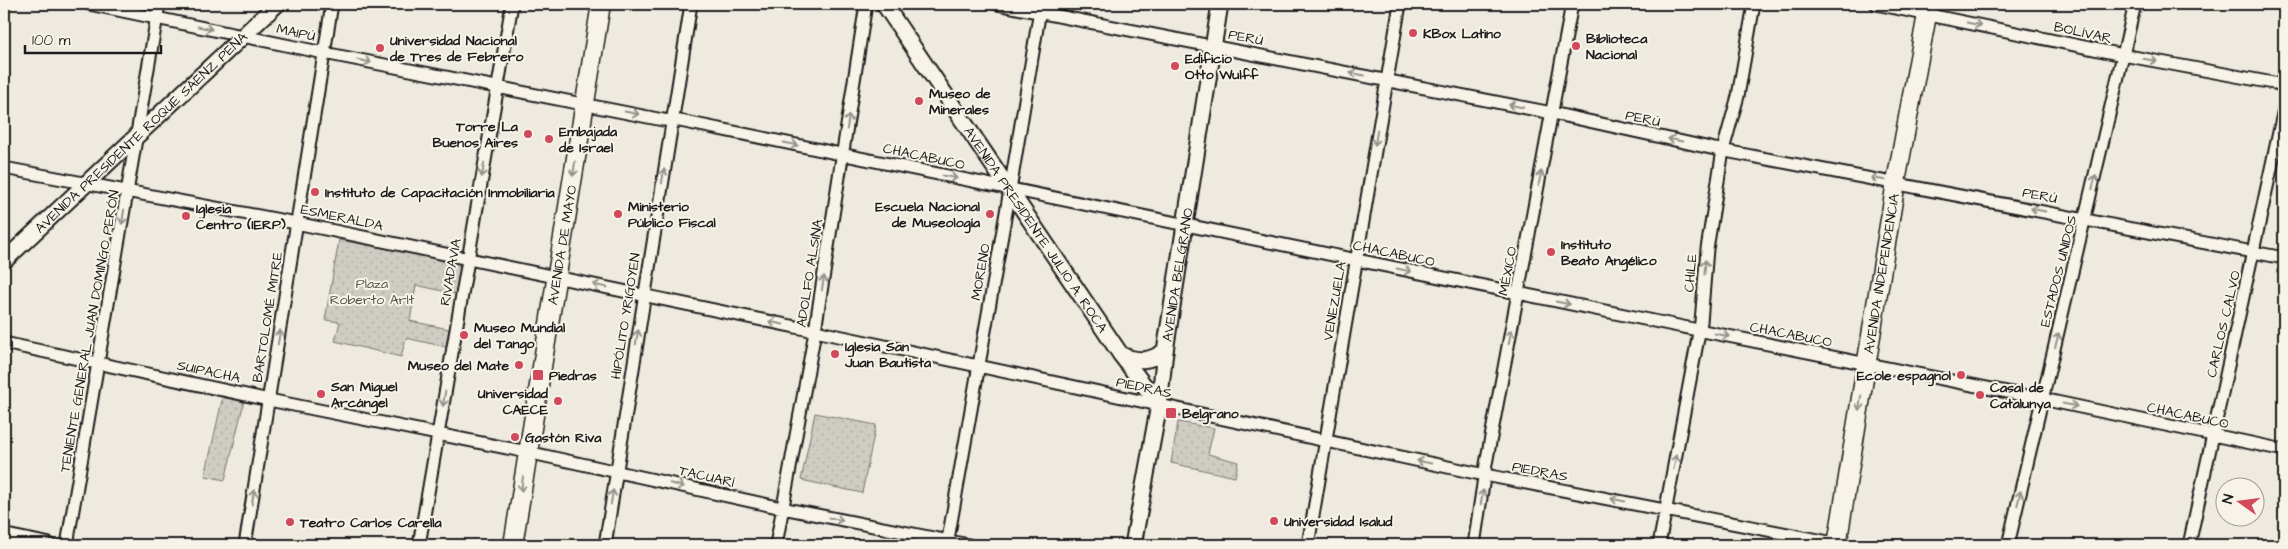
<svg xmlns="http://www.w3.org/2000/svg" width="2288" height="549" viewBox="0 0 2288 549" font-family="'Architects Daughter',sans-serif">
	<style>
		.park { fill: url(#park-dots); stroke: #767470 }
		.lines { fill: none; stroke-linecap: round; stroke-linejoin: round }
		.minor-casing { stroke: #1c1c1c; stroke-width: 15 }
		.tertiary-casing { stroke: #1c1c1c; stroke-width: 18 }
		.secondary-casing { stroke: #1c1c1c; stroke-width: 19 }
		.primary-casing { stroke: #1c1c1c; stroke-width: 21 }
		.minor { stroke: #f7f3e8; stroke-width: 11 }
		.tertiary { stroke: #f7f3e8; stroke-width: 14 }
		.secondary { stroke: #f7f3e8; stroke-width: 15 }
		.primary { stroke: #f7f3e8; stroke-width: 18 }
		.oneway { stroke: #94928c }
		.poi-dot { fill: #d1495b; stroke: #f7f3e8; stroke-width: 2 }
		.labels { text-anchor: middle; stroke-width: 4; stroke-linejoin: round; paint-order: stroke }
		.street-label { font-size: 14px; fill: #1c1c1c; stroke: #f7f3e8 }
		.poi-label { font-size: 14px; font-weight: bold; fill: #1c1c1c; stroke: #f7f3e8; text-anchor: start }
		.park-label { font-size: 14px; fill: #52514e; stroke: #f7f3e8 }
	</style>
	<defs>
		<pattern id="park-dots" width="8" height="8" patternUnits="userSpaceOnUse" patternTransform="scale(1.25)"><rect width="8" height="8" fill="#cfccc3"/><path d="M2 2h.1M6 6h.1" fill="none" stroke="#b1afa7" stroke-width="1.8" stroke-linecap="round"/></pattern>
	</defs>
	<rect width="100%" height="100%" fill="#eeeae0"/>
	<filter id="ink" filterUnits="userSpaceOnUse"><feTurbulence type="fractalNoise" baseFrequency=".02" numOctaves="2"/><feDisplacementMap in="SourceGraphic" scale="10" xChannelSelector="R" yChannelSelector="G"/><feConvolveMatrix kernelMatrix="1 2 1 2 8 2 1 2 1" color-interpolation-filters="sRGB"/></filter>
	<g filter="url(#ink)">
		<path class="park" d="M 339,240 L 456,261 L 460,268 L 456,294 L 416,285 L 410,321 L 449,329 L 446,347 L 406,338 L 401,357 L 335,341 L 340,322 L 325,320 Z
			M 223,396 L 244,402 L 225,480 L 205,476 Z
			M 815,413 L 876,425 L 862,493 L 801,480 Z
			M 1178,422 L 1214,428 L 1208,454 L 1238,462 L 1235,477 L 1171,463 Z"/>
		<g class="lines">
			<defs>
				<path id="minor" d="M 89,4 L 324,53 L 663,120 L 680,121 L 1683,327 L 2042,399 L 2284,450
					M 997,4 L 1552,113 L 1715,149 L 2284,258
					M 1876,4 L 2123,55 L 2284,85
					M 4,168 L 296,223 L 815,331 L 1485,475 L 1844,545
					M 4,343 L 269,400 L 527,452 L 782,508 L 969,545
					M 67,545 L 159,4
					M 245,545 L 332,4
					M 419,545 L 512,4
					M 605,545 L 691,4
					M 776,545 L 814,337 L 866,4
					M 947,545 L 1010,190 L 1041,4
					M 1308,545 L 1400,4
					M 1474,545 L 1486,464 L 1572,4
					M 1659,545 L 1701,322 L 1707,249 L 1723,150 L 1738,96 L 1754,4
					M 2008,545 L 2135,4
					M 2189,545 L 2284,109"/>
				<path id="tertiary" d="M 4,536 L 48,545"/>
				<g id="secondary">
					<path id="s1" d="M 884,4 L 1121,355 L 1159,405"/>
					<path id="s2" d="M 4,261 L 277,4"/>
					<path d="M 1121,355 C 1139,362 1149,362 1165,351"/>
					<path id="s3" d="M 1133,545 L 1159,405 L 1165,351 L 1220,4"/>
				</g>
				<g id="primary">
					<path id="s4" d="M 513,545 L 601,4"/>
					<path id="s5" d="M 1837,545 L 1896,182 L 1929,4"/>
				</g>
			</defs>
			<use href="#minor" class="minor-casing"/>
			<use href="#tertiary" class="tertiary-casing"/>
			<use href="#secondary" class="secondary-casing"/>
			<use href="#primary" class="primary-casing"/>
			<use href="#minor" class="minor"/>
			<use href="#tertiary" class="tertiary"/>
			<use href="#secondary" class="secondary"/>
			<use href="#primary" class="primary"/>
		</g>
		<defs><path id="oneway-shaft" d="M-6 0H5M1.5-3L5.5 0L1.5 3" fill="none" stroke-width="1.6" stroke-linecap="round" stroke-linejoin="round" transform="scale(1.25)"/></defs>
		<g class="oneway">
			<use href="#oneway-shaft" transform="translate(1974 24) rotate(12)"/>
			<use href="#oneway-shaft" transform="translate(205 28) rotate(12)"/>
			<use href="#oneway-shaft" transform="translate(2150 60) rotate(11)"/>
			<use href="#oneway-shaft" transform="translate(364 61) rotate(11)"/>
			<use href="#oneway-shaft" transform="translate(1357 74) rotate(-169)"/>
			<use href="#oneway-shaft" transform="translate(1516 106) rotate(-169)"/>
			<use href="#oneway-shaft" transform="translate(632 113) rotate(12)"/>
			<use href="#oneway-shaft" transform="translate(848 122) rotate(-81)"/>
			<use href="#oneway-shaft" transform="translate(1376 138) rotate(99)"/>
			<use href="#oneway-shaft" transform="translate(1675 140) rotate(-168)"/>
			<use href="#oneway-shaft" transform="translate(791 144) rotate(12)"/>
			<use href="#oneway-shaft" transform="translate(574 169) rotate(99)"/>
			<use href="#oneway-shaft" transform="translate(483 170) rotate(100)"/>
			<use href="#oneway-shaft" transform="translate(663 176) rotate(-81)"/>
			<use href="#oneway-shaft" transform="translate(950 177) rotate(12)"/>
			<use href="#oneway-shaft" transform="translate(1540 178) rotate(-79)"/>
			<use href="#oneway-shaft" transform="translate(1878 179) rotate(-170)"/>
			<use href="#oneway-shaft" transform="translate(2094 182) rotate(-77)"/>
			<use href="#oneway-shaft" transform="translate(2038 210) rotate(-169)"/>
			<use href="#oneway-shaft" transform="translate(123 217) rotate(99)"/>
			<use href="#oneway-shaft" transform="translate(1705 267) rotate(-86)"/>
			<use href="#oneway-shaft" transform="translate(1404 270) rotate(12)"/>
			<use href="#oneway-shaft" transform="translate(823 283) rotate(-81)"/>
			<use href="#oneway-shaft" transform="translate(600 286) rotate(-169)"/>
			<use href="#oneway-shaft" transform="translate(1563 303) rotate(12)"/>
			<use href="#oneway-shaft" transform="translate(776 323) rotate(-168)"/>
			<use href="#oneway-shaft" transform="translate(1722 335) rotate(11)"/>
			<use href="#oneway-shaft" transform="translate(279 337) rotate(-81)"/>
			<use href="#oneway-shaft" transform="translate(637 337) rotate(-80)"/>
			<use href="#oneway-shaft" transform="translate(1510 337) rotate(-79)"/>
			<use href="#oneway-shaft" transform="translate(2057 340) rotate(-76)"/>
			<use href="#oneway-shaft" transform="translate(444 399) rotate(99)"/>
			<use href="#oneway-shaft" transform="translate(1860 403) rotate(99)"/>
			<use href="#oneway-shaft" transform="translate(2070 405) rotate(12)"/>
			<use href="#oneway-shaft" transform="translate(1424 462) rotate(-168)"/>
			<use href="#oneway-shaft" transform="translate(1675 462) rotate(-79)"/>
			<use href="#oneway-shaft" transform="translate(522 484) rotate(98)"/>
			<use href="#oneway-shaft" transform="translate(677 485) rotate(13)"/>
			<use href="#oneway-shaft" transform="translate(253 497) rotate(-81)"/>
			<use href="#oneway-shaft" transform="translate(612 497) rotate(-81)"/>
			<use href="#oneway-shaft" transform="translate(1482 497) rotate(-80)"/>
			<use href="#oneway-shaft" transform="translate(2019 498) rotate(-77)"/>
			<use href="#oneway-shaft" transform="translate(1618 500) rotate(-169)"/>
			<use href="#oneway-shaft" transform="translate(836 519) rotate(11)"/>
		</g>
	</g>
	<g class="poi-dot">
		<circle cx="1413" cy="33" r="5"/>
		<circle cx="1576" cy="46" r="5"/>
		<circle cx="380" cy="48" r="5"/>
		<circle cx="1175" cy="66" r="5"/>
		<circle cx="919" cy="101" r="5"/>
		<circle cx="528" cy="134" r="5"/>
		<circle cx="549" cy="139" r="5"/>
		<circle cx="315" cy="192" r="5"/>
		<circle cx="618" cy="214" r="5"/>
		<circle cx="990" cy="214" r="5"/>
		<circle cx="186" cy="216" r="5"/>
		<circle cx="1551" cy="252" r="5"/>
		<circle cx="464" cy="335" r="5"/>
		<circle cx="835" cy="354" r="5"/>
		<circle cx="519" cy="365" r="5"/>
		<rect x="532" y="369" width="12" height="12" rx="2.5"/>
		<circle cx="1961" cy="375" r="5"/>
		<circle cx="321" cy="394" r="5"/>
		<circle cx="1980" cy="395" r="5"/>
		<circle cx="558" cy="401" r="5"/>
		<rect x="1165" y="407" width="12" height="12" rx="2.5"/>
		<circle cx="515" cy="437" r="5"/>
		<circle cx="1274" cy="521" r="5"/>
		<circle cx="290" cy="522" r="5"/>
	</g>
	<g class="labels">
		<g class="street-label">
			<text transform="translate(296 32) rotate(12)" y="5">MAIPÚ</text>
			<text transform="translate(2083 32) rotate(12)" y="5">BOLÍVAR</text>
			<text transform="translate(1246 37) rotate(11)" y="5">PERÚ</text>
			<text transform="translate(1643 118) rotate(12)" y="5">PERÚ</text>
			<text dy="5" stroke="none"><textPath href="#s2" startOffset="188">AVENIDA PRESIDENTE ROQUE SÁENZ PEÑA</textPath></text>
			<text transform="translate(924 156) rotate(12)" y="5">CHACABUCO</text>
			<text transform="translate(2040 195) rotate(11)" y="5">PERÚ</text>
			<text transform="translate(342 217) rotate(12)" y="5">ESMERALDA</text>
			<text dy="5" stroke="none"><textPath href="#s1" startOffset="272">AVENIDA PRESIDENTE JULIO A. ROCA</textPath></text>
			<text dy="5" stroke="none"><textPath href="#s4" startOffset="304">AVENIDA DE MAYO</textPath></text>
			<text transform="translate(1394 253) rotate(12)" y="5">CHACABUCO</text>
			<text transform="translate(1507 271) rotate(-79)" y="5">MÉXICO</text>
			<text transform="translate(2058 271) rotate(-76)" y="5">ESTADOS UNIDOS</text>
			<text transform="translate(450 272) rotate(-80)" y="5">RIVADAVIA</text>
			<text transform="translate(980 272) rotate(-80)" y="5">MORENO</text>
			<text transform="translate(809 273) rotate(-81)" y="5">ADOLFO ALSINA</text>
			<text transform="translate(1690 273) rotate(-85)" y="5">CHILE</text>
			<text dy="5" stroke="none"><textPath href="#s5" startOffset="275">AVENIDA INDEPENDENCIA</textPath></text>
			<text dy="5" stroke="none"><textPath href="#s3" startOffset="274">AVENIDA BELGRANO</textPath></text>
			<text transform="translate(1334 301) rotate(-80)" y="5">VENEZUELA</text>
			<text transform="translate(625 316) rotate(-81)" y="5">HIPÓLITO YRIGOYEN</text>
			<text transform="translate(267 317) rotate(-81)" y="5">BARTOLOMÉ MITRE</text>
			<text transform="translate(2223 324) rotate(-77)" y="5">CARLOS CALVO</text>
			<text transform="translate(89 331) rotate(-80)" y="5">TENIENTE GENERAL JUAN DOMINGO PERÓN</text>
			<text transform="translate(1791 334) rotate(11)" y="5">CHACABUCO</text>
			<text transform="translate(209 371) rotate(12)" y="5">SUIPACHA</text>
			<text transform="translate(1144 387) rotate(12)" y="5">PIEDRAS</text>
			<text transform="translate(2188 415) rotate(12)" y="5">CHACABUCO</text>
			<text transform="translate(1540 471) rotate(11)" y="5">PIEDRAS</text>
			<text transform="translate(707 476) rotate(13)" y="5">TACUARÍ</text>
		</g>
		<g class="poi-label">
			<text x="1423" y="38">KBox Latino</text>
			<text x="1586" y="43">Biblioteca<tspan x="1586" dy="16">Nacional</tspan></text>
			<text x="390" y="45">Universidad Nacional<tspan x="390" dy="16">de Tres de Febrero</tspan></text>
			<text x="1185" y="63">Edificio<tspan x="1185" dy="16">Otto Wulff</tspan></text>
			<text x="929" y="98">Museo de<tspan x="929" dy="16">Minerales</tspan></text>
			<text x="518" y="131" text-anchor="end">Torre La<tspan x="518" dy="16">Buenos Aires</tspan></text>
			<text x="559" y="136">Embajada<tspan x="559" dy="16">de Israel</tspan></text>
			<text x="325" y="197">Instituto de Capacitación Inmobiliaria</text>
			<text x="628" y="211">Ministerio<tspan x="628" dy="16">Público Fiscal</tspan></text>
			<text x="980" y="211" text-anchor="end">Escuela Nacional<tspan x="980" dy="16">de Museología</tspan></text>
			<text x="196" y="213">Iglesia<tspan x="196" dy="16">Centro (IERP)</tspan></text>
			<text x="1561" y="249">Instituto<tspan x="1561" dy="16">Beato Angélico</tspan></text>
			<text x="474" y="332">Museo Mundial<tspan x="474" dy="16">del Tango</tspan></text>
			<text x="845" y="351">Iglesia San<tspan x="845" dy="16">Juan Bautista</tspan></text>
			<text x="509" y="370" text-anchor="end">Museo del Mate</text>
			<text x="549" y="380">Piedras</text>
			<text x="1951" y="380" text-anchor="end">Ecole espagnol</text>
			<text x="331" y="391">San Miguel<tspan x="331" dy="16">Arcángel</tspan></text>
			<text x="1990" y="392">Casal de<tspan x="1990" dy="16">Catalunya</tspan></text>
			<text x="548" y="398" text-anchor="end">Universidad<tspan x="548" dy="16">CAECE</tspan></text>
			<text x="1182" y="418">Belgrano</text>
			<text x="525" y="442">Gastón Riva</text>
			<text x="1284" y="526">Universidad Isalud</text>
			<text x="300" y="527">Teatro Carlos Carella</text>
		</g>
		<g class="park-label">
			<text x="372" y="288">Plaza<tspan x="372" dy="16">Roberto Arlt</tspan></text>
		</g>
	</g>
	<rect width="2288" height="549" fill="none" stroke="#f7f3e8" stroke-width="20"/>
	<rect x="10" y="10" width="2268" height="529" fill="none" stroke="#1c1c1c" stroke-width="2" filter="url(#ink)"/>
	<g transform="translate(2240 502) rotate(284)"><circle r="24" fill="#f7f3e8" stroke="#9f9d96"/>
	<path d="M0-4L9 19L0 12L-9 19Z" fill="#d1495b"/>
	<text y="-8" font-size="14" font-weight="bold" text-anchor="middle" fill="#1c1c1c">N</text>
	</g>
	<path d="M25 45v8h136v-8" fill="none" stroke="#1c1c1c" stroke-width="2.5"/>
	<text x="32" y="45" font-size="15" fill="#1c1c1c" stroke="#f7f3e8" stroke-width="4" paint-order="stroke">100 m</text>
</svg>
